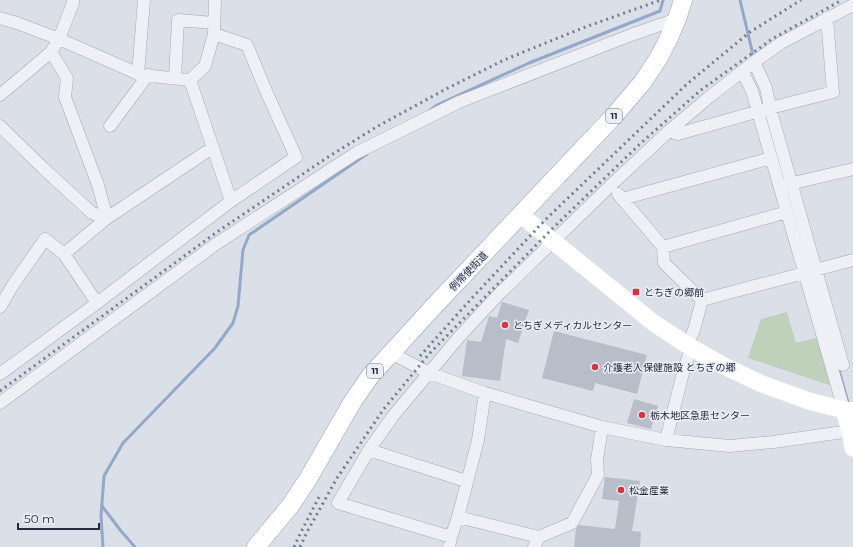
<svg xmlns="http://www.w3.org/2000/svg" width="853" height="547" viewBox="0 0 853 547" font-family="Montserrat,'Noto Sans JP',sans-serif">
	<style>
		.green { fill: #bfd1bb }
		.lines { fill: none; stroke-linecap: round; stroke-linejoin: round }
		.stream { stroke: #92a9ca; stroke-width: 3 }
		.building { fill: #b8bdca }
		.street-casing { stroke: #a4a9b4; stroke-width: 13 }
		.primary-casing { stroke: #99a2b3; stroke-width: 19 }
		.street { stroke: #eef0f5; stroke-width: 12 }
		.secondary { stroke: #fff; stroke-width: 17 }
		.primary { stroke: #fff; stroke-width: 18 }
		.rail { stroke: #737c91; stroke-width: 3; stroke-dasharray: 2 4; stroke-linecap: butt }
		.poi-dot { fill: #d83440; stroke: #eaeef5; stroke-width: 1.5 }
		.labels { text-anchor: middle; stroke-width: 3; stroke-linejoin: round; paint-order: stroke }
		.shield { fill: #eaeef5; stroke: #5f6675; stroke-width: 1 }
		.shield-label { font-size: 9px; font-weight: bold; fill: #242b3e }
		.street-label { font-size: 10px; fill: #242b3e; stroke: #eaeef5 }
		.poi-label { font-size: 10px; fill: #242b3e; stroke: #eaeef5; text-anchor: start }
	</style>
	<rect width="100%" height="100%" fill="#dbdfe7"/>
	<path class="green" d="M 787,312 L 796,343 L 819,337 L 832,386 L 748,358 L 761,319 Z"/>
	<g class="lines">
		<path class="stream" d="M 740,0 L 754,59
			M 429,111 L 437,105 L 529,63 L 660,11 L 663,0
			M 838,367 L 849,406
			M 102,506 L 121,531 L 135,547
			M 103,547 L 101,516 L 104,476 L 123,443 L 215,348 L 233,323 L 238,306 L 243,250 L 249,235 L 367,154"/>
	</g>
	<path class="building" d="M 502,302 L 529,310 L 518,343 L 506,339 L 500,381 L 462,376 L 467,340 L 481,342 L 489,316 L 497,318 Z
		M 554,331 L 647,355 L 637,394 L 595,383 L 593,391 L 542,378 Z
		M 634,399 L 658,406 L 651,429 L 627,423 Z
		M 605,477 L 640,481 L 632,531 L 641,532 L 640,547 L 574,547 L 576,529 L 579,525 L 615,529 L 619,501 L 602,499 Z"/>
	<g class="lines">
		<defs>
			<path id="street" d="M 0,18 L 17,23 L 59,39 L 141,75 L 190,80 L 205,66 L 214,34 L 215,0
				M 51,52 L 67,78 L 65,97 L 98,185 L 107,218
				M 754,62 L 766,88 L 770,108 L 843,365
				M 742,71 L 752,91 L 844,410
				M 138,74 L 144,0
				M 175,78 L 178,20 L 214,23
				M 190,80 L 231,201
				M 0,95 L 51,52 L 59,39 L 73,3 L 73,0
				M 0,126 L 43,168 L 92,213 L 107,218
				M 110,126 L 148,75
				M 669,131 L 678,134 L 770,108 L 833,92 L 827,18
				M 785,185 L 853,169
				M 618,194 L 663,247 L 664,263 L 702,300
				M 622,199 L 771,158
				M 663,247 L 787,212
				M 64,254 L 107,218 L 212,148
				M 702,300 L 853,260
				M 0,307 L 13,285 L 45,239 L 64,254 L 97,303
				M 687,345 L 694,330 L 702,300
				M 391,353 L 429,373 L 485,393 L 602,427 L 666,440 L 730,446 L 773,442 L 850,431
				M 0,374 L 97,303 L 231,201 L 296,157 L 266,91 L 247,45 L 214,34
				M 0,403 L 216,244 L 356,153 L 459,102 L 631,35 L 677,19
				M 666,440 L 685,365 L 692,348
				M 369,450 L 466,481
				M 458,517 L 539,537
				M 451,537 L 338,503 L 369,450 L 393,416 L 459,337 L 498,295 L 610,186 L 669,131 L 708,98 L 754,62 L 781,43 L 853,5
				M 449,547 L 451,537 L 458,517 L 478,440 L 485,393
				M 534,547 L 539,537 L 572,523 L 598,475 L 597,460 L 602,427"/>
			<path id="primary" d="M 256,547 L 290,506 L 308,479 L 353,401 L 371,375 L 436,304 L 612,118 L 642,83 L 658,59 L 668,40 L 677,19 L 683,0"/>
		</defs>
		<use href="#street" class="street-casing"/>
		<use href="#primary" class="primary-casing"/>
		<use href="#street" class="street"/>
		<path class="secondary" d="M 521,215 L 655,324 L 692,348 L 726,367 L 762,384 L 809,401 L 844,410 L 853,411
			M 844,410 L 850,431 L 853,448"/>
		<use href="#primary" class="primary"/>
		<path class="rail" d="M 420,356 L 472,298 L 545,220 L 687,84 L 750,32 L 801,0
			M 0,391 L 217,232 L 328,157 L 378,126 L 446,89 L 504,60 L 585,27 L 661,0
			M 294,547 L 302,530 L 319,497
			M 300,547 L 307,532 L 337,478 L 383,410 L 430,353 L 554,227 L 641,143 L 701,90 L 772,39 L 842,0"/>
	</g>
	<g class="poi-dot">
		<rect x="632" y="288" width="8" height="8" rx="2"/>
		<circle cx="505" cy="325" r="4"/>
		<circle cx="595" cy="367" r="4"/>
		<circle cx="642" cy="415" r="4"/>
		<circle cx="621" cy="490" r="4"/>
	</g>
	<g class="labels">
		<g class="shield">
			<rect x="606" y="109" width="16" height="14" rx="3"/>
			<rect x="367" y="364" width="16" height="14" rx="3"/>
		</g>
		<g class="shield-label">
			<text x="614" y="119">11</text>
			<text x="375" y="374">11</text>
		</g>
		<g class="street-label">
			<text transform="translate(468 271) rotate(-46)" y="4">例幣使街道</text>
		</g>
		<g class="poi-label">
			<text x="644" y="296">とちぎの郷前</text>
			<text x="513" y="329">とちぎメディカルセンター</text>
			<text x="603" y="371">介護老人保健施設 とちぎの郷</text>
			<text x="650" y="419">栃木地区急患センター</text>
			<text x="629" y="494">松金産業</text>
		</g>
	</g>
	<path d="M18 523v6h81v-6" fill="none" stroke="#242b3e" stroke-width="2"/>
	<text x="24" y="523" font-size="12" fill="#242b3e" stroke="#eaeef5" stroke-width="3" paint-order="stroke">50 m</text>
</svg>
